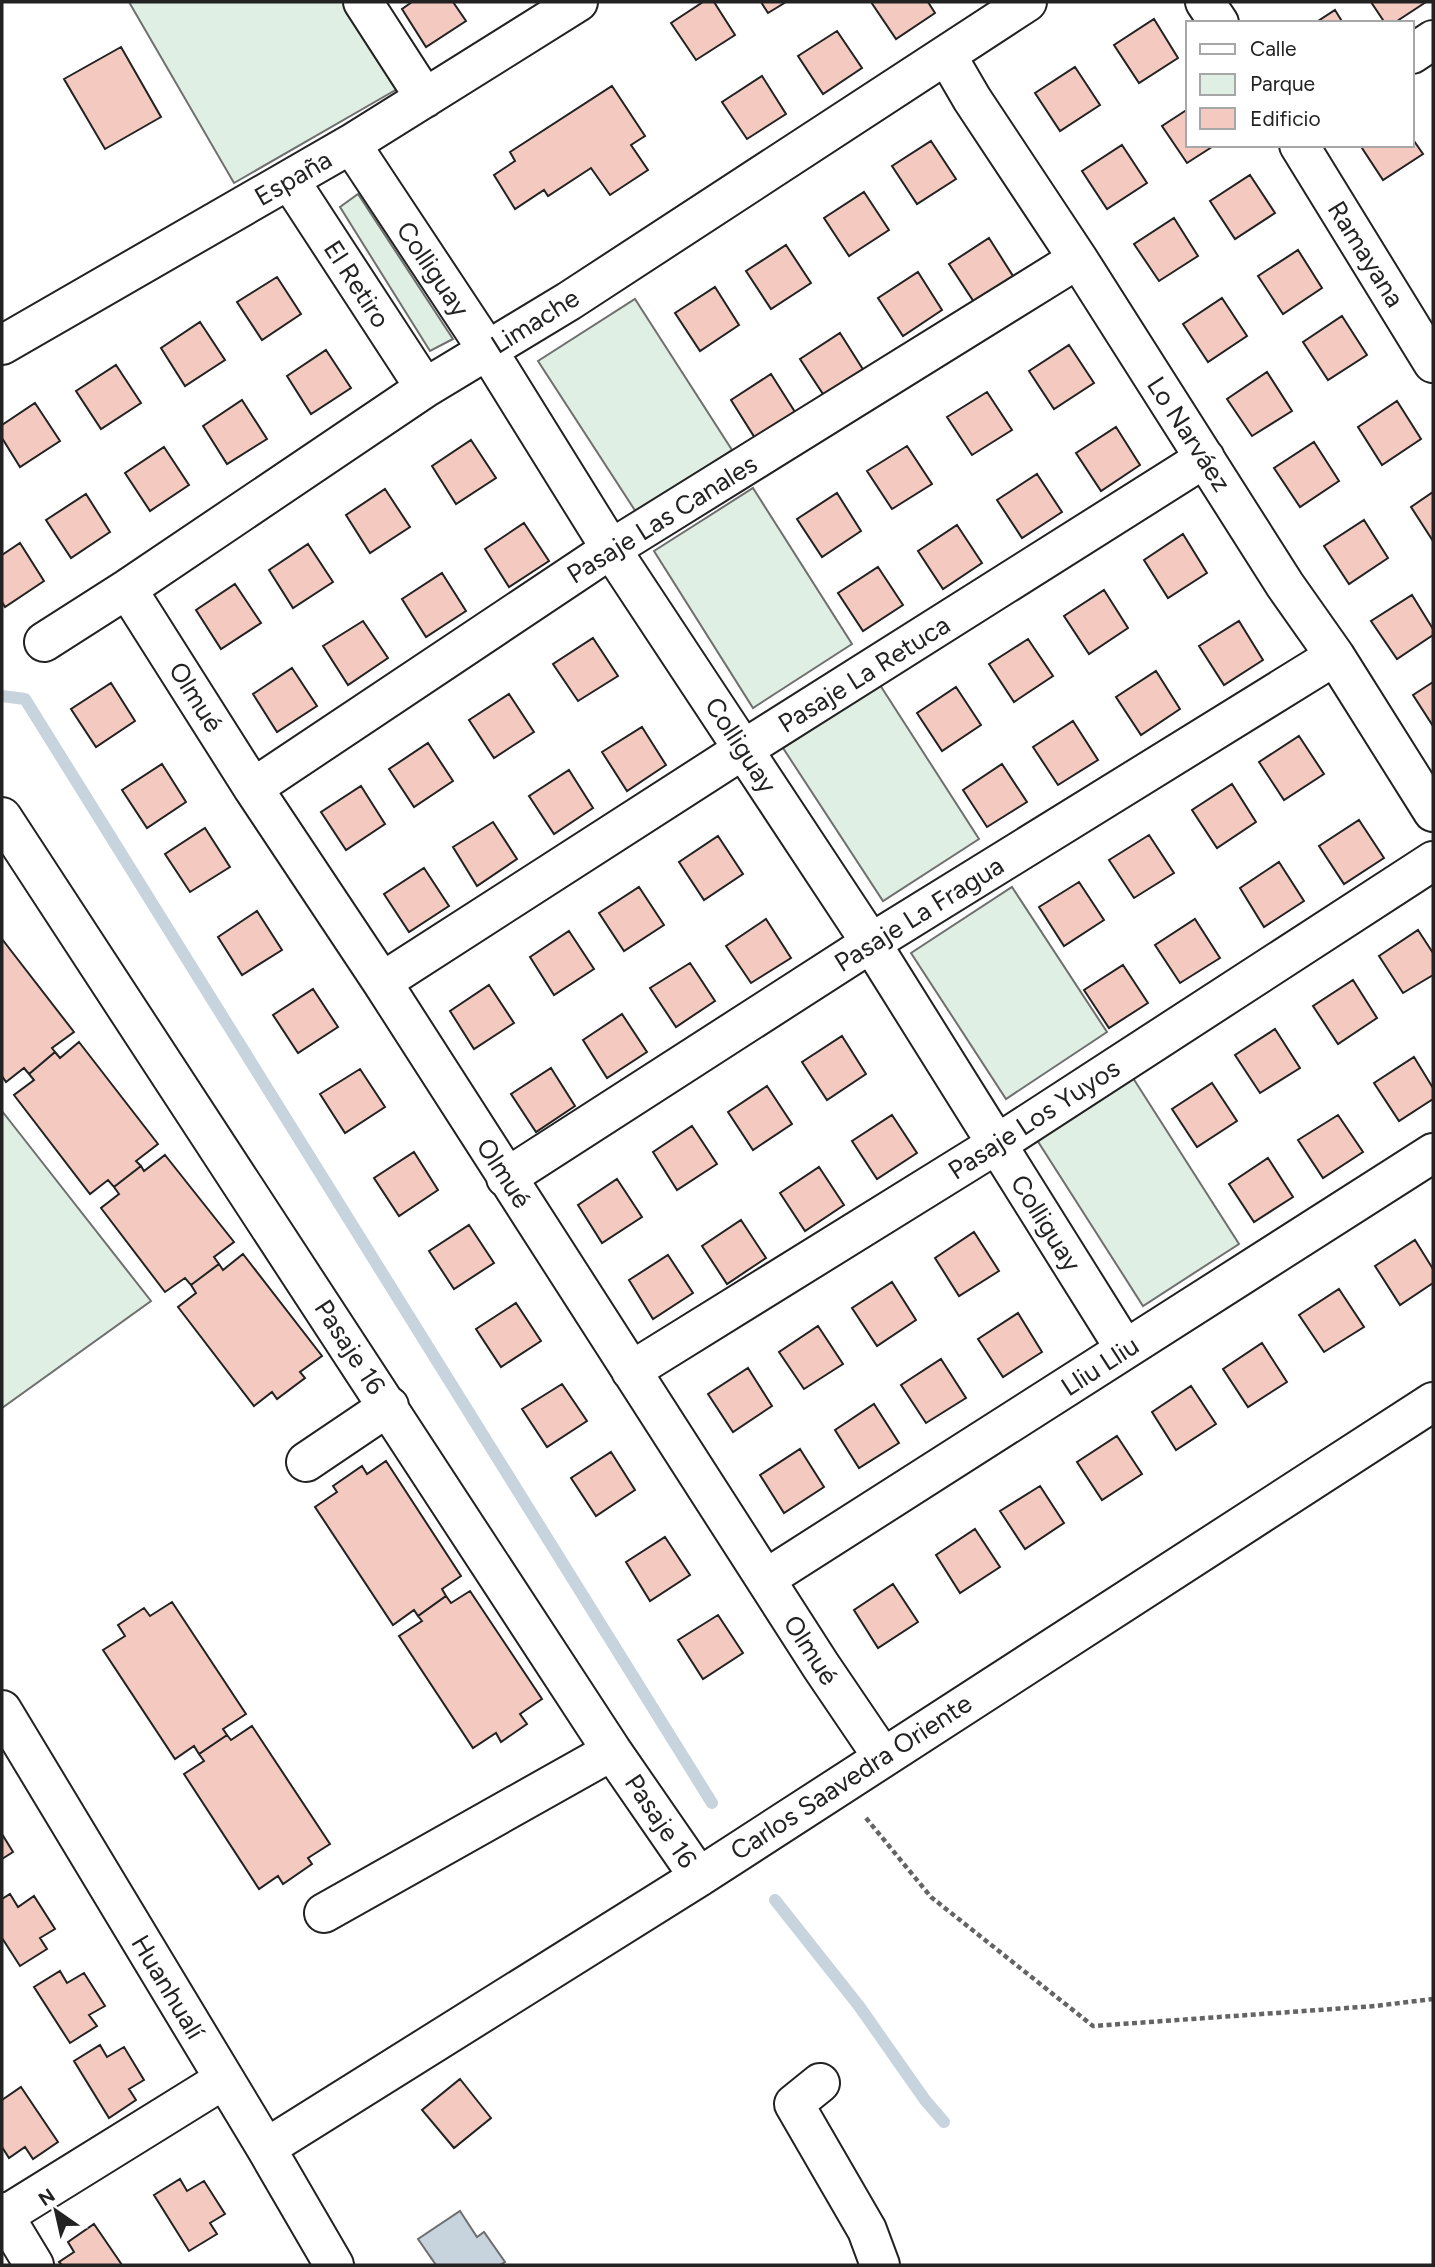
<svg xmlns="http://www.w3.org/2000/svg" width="1435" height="2267" viewBox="0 0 1435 2267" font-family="Figtree,sans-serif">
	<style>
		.green { fill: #e0efe3; stroke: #6f6f6f; stroke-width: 2 }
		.water { fill: #c7d3dd; stroke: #6f6f6f; stroke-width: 2 }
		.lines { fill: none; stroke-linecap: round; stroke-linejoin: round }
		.stream { stroke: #c7d3dd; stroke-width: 12 }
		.building { fill: #f3c9c0; stroke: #222; stroke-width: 2 }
		.minor-casing { stroke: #222; stroke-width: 42 }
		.path { stroke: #646464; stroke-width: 4.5; stroke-dasharray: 5 3.5; stroke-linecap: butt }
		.minor { stroke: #fff; stroke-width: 38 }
		.labels { text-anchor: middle; stroke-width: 5; stroke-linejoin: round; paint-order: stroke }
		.street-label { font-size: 26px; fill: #222; stroke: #fff }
	</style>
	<rect width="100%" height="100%" fill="#fff"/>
	<path class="green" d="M 129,2 L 345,2 L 399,88 L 234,183 Z
		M 358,194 L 453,339 L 430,351 L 340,207 Z
		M 635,299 L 732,450 L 636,512 L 538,361 Z
		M 753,488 L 852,644 L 753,708 L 654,551 Z
		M 880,685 L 979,839 L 883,901 L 783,748 Z
		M 1012,887 L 1107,1032 L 1006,1099 L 911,953 Z
		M 1133,1078 L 1239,1244 L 1143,1306 L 1037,1140 Z
		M 2,1111 L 151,1301 L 2,1408 Z"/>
	<path class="water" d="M 460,2211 L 477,2237 L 484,2232 L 505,2262 L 500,2265 L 436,2265 L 418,2239 Z"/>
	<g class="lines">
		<path class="stream" d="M 2,696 L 25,699 L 712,1803
			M 775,1900 L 859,2006 L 925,2100 L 944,2122"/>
	</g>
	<path class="building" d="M 412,2 L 453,2 L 466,21 L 426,47 L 402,9 Z
		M 703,2 L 714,2 L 735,35 L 696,60 L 671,23 Z
		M 761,2 L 786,2 L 768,13 Z
		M 871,2 L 928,2 L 935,13 L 896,39 Z
		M 1371,2 L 1426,2 L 1394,23 L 1385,23 Z
		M 1335,10 L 1343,23 L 1315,23 Z
		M 1154,19 L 1178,58 L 1139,83 L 1114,45 Z
		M 837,31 L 862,68 L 823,94 L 798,56 Z
		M 121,47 L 161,117 L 105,149 L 64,79 Z
		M 1075,67 L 1100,105 L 1060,131 L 1035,93 Z
		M 762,76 L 786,114 L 747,139 L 722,102 Z
		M 612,86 L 645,136 L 631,145 L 648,170 L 610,195 L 591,168 L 548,196 L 544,190 L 515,209 L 494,175 L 515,161 L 510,152 Z
		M 1188,109 L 1188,145 L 1215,145 L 1187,163 L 1162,126 Z
		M 1412,138 L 1423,154 L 1383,180 L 1360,145 L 1412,145 Z
		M 931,141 L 956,179 L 917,204 L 892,166 Z
		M 1122,145 L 1147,183 L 1107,209 L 1082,171 Z
		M 1250,175 L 1275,213 L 1235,239 L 1210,201 Z
		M 864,192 L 889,230 L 849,256 L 824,218 Z
		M 1174,218 L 1198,256 L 1159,281 L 1134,244 Z
		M 989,238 L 1013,276 L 974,302 L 949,264 Z
		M 786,245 L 811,283 L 771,309 L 746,271 Z
		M 1298,250 L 1322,288 L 1283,314 L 1258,276 Z
		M 918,272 L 942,310 L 903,336 L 878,298 Z
		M 277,277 L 301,314 L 262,340 L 237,302 Z
		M 715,287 L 739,325 L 700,351 L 675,313 Z
		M 1222,298 L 1247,336 L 1208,362 L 1183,324 Z
		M 1342,316 L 1367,355 L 1328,380 L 1303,342 Z
		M 200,322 L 225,360 L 185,386 L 161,348 Z
		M 840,333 L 864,371 L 825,397 L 800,359 Z
		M 1069,345 L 1094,383 L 1054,409 L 1029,371 Z
		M 326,350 L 351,388 L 311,414 L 287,376 Z
		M 116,365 L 141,403 L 101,429 L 76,391 Z
		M 1267,372 L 1292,411 L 1252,436 L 1227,399 Z
		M 771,374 L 795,412 L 755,438 L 731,400 Z
		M 987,392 L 1012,430 L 972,455 L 947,417 Z
		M 242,400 L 267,439 L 227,464 L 203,426 Z
		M 1397,401 L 1421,439 L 1382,465 L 1358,427 Z
		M 35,403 L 60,441 L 20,467 L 2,438 L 2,425 Z
		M 1116,427 L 1140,465 L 1101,491 L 1076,453 Z
		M 471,440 L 496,478 L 456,504 L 432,466 Z
		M 1314,442 L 1339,481 L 1300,507 L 1274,468 Z
		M 907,446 L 932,484 L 892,509 L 867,471 Z
		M 164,447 L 189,485 L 150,511 L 125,473 Z
		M 1037,474 L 1062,512 L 1022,538 L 997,500 Z
		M 385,489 L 410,527 L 370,553 L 346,515 Z
		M 1433,492 L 1433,541 L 1411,507 Z
		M 837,493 L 861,531 L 822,557 L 797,519 Z
		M 86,494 L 110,532 L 71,558 L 46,520 Z
		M 1364,520 L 1388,558 L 1349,584 L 1324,546 Z
		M 524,523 L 549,561 L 509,587 L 485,549 Z
		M 957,525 L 982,563 L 943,589 L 918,551 Z
		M 1183,534 L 1207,573 L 1168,598 L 1144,560 Z
		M 20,543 L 44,581 L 5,607 L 2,602 L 2,555 Z
		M 308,544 L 333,582 L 293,608 L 269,570 Z
		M 878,567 L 903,605 L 863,631 L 838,593 Z
		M 442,573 L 466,611 L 426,637 L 402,599 Z
		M 235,584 L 261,623 L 221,649 L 196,610 Z
		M 1104,590 L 1128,628 L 1089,654 L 1064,616 Z
		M 1412,595 L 1433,629 L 1433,635 L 1397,659 L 1371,621 Z
		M 363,621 L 388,658 L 348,685 L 323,646 Z
		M 1239,621 L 1263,660 L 1224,685 L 1199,646 Z
		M 593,638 L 618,676 L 578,701 L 553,664 Z
		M 1028,639 L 1053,676 L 1014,702 L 989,664 Z
		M 292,668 L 317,706 L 277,732 L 253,694 Z
		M 1156,671 L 1180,709 L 1141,735 L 1116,697 Z
		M 1433,682 L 1433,726 L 1413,695 Z
		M 111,683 L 135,721 L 96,747 L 71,709 Z
		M 956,687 L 981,725 L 942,751 L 917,713 Z
		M 509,694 L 534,732 L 494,758 L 469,720 Z
		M 1073,721 L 1098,760 L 1058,785 L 1033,747 Z
		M 642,727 L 666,765 L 627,791 L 602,752 Z
		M 1299,736 L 1324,774 L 1284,800 L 1259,762 Z
		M 428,743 L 453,781 L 414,807 L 389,769 Z
		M 162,764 L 186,802 L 147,828 L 122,790 Z
		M 1002,764 L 1027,802 L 987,827 L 963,790 Z
		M 569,770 L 593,808 L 554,834 L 529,796 Z
		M 1232,784 L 1256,822 L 1217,848 L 1192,810 Z
		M 361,786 L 385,824 L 346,850 L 321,812 Z
		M 1359,820 L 1384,858 L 1344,884 L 1319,846 Z
		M 493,822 L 517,859 L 477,886 L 453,847 Z
		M 205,828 L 230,867 L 190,892 L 165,854 Z
		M 1149,835 L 1174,873 L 1134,898 L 1109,860 Z
		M 718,836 L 743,874 L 704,900 L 679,862 Z
		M 1279,862 L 1304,901 L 1264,927 L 1240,888 Z
		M 424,868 L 449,906 L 409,932 L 384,894 Z
		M 1079,882 L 1104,920 L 1064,946 L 1039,907 Z
		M 639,887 L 664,925 L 624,951 L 599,913 Z
		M 257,911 L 282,950 L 242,975 L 218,937 Z
		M 766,919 L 791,958 L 751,983 L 726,946 Z
		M 1195,919 L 1220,958 L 1180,983 L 1155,945 Z
		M 1418,930 L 1433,953 L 1433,975 L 1403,993 L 1379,956 Z
		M 569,931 L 594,969 L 554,995 L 530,957 Z
		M 2,939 L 74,1032 L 52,1048 L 55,1052 L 29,1074 L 24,1068 L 6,1082 L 2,1076 Z
		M 690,963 L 715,1001 L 676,1027 L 650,988 Z
		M 1123,965 L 1148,1003 L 1109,1028 L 1084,990 Z
		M 1353,980 L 1377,1018 L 1338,1044 L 1313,1006 Z
		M 489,985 L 514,1023 L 474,1049 L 450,1011 Z
		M 313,989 L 338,1027 L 298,1053 L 273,1015 Z
		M 622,1014 L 647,1052 L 607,1078 L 583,1040 Z
		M 1275,1029 L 1300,1068 L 1260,1093 L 1235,1055 Z
		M 842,1036 L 866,1074 L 827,1100 L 802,1062 Z
		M 79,1042 L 158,1144 L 136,1161 L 141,1166 L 114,1187 L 108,1180 L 90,1194 L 14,1095 L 34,1080 L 29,1074 L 55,1052 L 60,1058 Z
		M 1414,1057 L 1433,1088 L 1433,1099 L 1399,1121 L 1374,1083 Z
		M 551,1068 L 575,1106 L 536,1132 L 511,1094 Z
		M 360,1069 L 385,1107 L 345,1133 L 320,1094 Z
		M 1212,1083 L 1237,1121 L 1197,1147 L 1172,1109 Z
		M 767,1086 L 792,1124 L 753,1150 L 728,1112 Z
		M 892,1115 L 917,1153 L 877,1179 L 852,1141 Z
		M 1338,1115 L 1363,1152 L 1323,1178 L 1298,1140 Z
		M 692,1126 L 717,1164 L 677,1190 L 653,1152 Z
		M 414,1152 L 438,1190 L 399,1216 L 374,1178 Z
		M 165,1155 L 234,1242 L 214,1257 L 219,1264 L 191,1285 L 185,1278 L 165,1292 L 101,1208 L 119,1194 L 114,1187 L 141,1166 L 144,1171 Z
		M 1268,1158 L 1293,1197 L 1254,1222 L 1229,1184 Z
		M 819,1167 L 844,1205 L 805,1231 L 780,1193 Z
		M 617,1179 L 642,1217 L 602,1243 L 578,1205 Z
		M 741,1220 L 766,1258 L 727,1284 L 702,1246 Z
		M 469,1225 L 494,1263 L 454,1289 L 429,1251 Z
		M 974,1232 L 999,1271 L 959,1296 L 935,1258 Z
		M 1415,1240 L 1433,1269 L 1433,1283 L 1400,1305 L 1375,1266 Z
		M 243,1254 L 322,1356 L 300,1372 L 305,1378 L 277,1399 L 272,1392 L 254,1406 L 178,1307 L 196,1293 L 191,1285 L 219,1264 L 223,1270 Z
		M 668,1255 L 693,1293 L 653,1319 L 629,1280 Z
		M 892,1282 L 916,1320 L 877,1346 L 852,1308 Z
		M 1339,1289 L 1364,1327 L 1324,1352 L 1299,1315 Z
		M 516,1303 L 541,1341 L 501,1367 L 476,1329 Z
		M 1018,1313 L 1042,1352 L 1003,1377 L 978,1339 Z
		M 818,1326 L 843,1364 L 804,1389 L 779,1352 Z
		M 1262,1343 L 1287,1382 L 1248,1407 L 1223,1369 Z
		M 941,1359 L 966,1398 L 926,1423 L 901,1385 Z
		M 748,1368 L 772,1406 L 733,1432 L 708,1394 Z
		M 562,1384 L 587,1421 L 547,1447 L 522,1409 Z
		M 1191,1386 L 1216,1424 L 1176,1450 L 1152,1412 Z
		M 874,1404 L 899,1443 L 859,1468 L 835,1430 Z
		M 1117,1436 L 1142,1474 L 1102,1500 L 1077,1462 Z
		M 800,1449 L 824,1487 L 784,1513 L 760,1475 Z
		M 611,1452 L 635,1490 L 596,1516 L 571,1478 Z
		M 386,1461 L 461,1576 L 442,1589 L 446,1596 L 418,1616 L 414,1610 L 393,1625 L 315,1507 L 337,1492 L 333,1486 L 362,1466 L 367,1474 Z
		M 1040,1486 L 1064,1523 L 1025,1549 L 1000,1511 Z
		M 975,1529 L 1000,1567 L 960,1593 L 936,1555 Z
		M 665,1537 L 690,1575 L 650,1601 L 626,1562 Z
		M 893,1584 L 918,1622 L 878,1648 L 854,1610 Z
		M 470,1591 L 542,1699 L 520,1714 L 527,1724 L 501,1742 L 496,1733 L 473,1748 L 399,1636 L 422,1621 L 418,1616 L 446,1596 L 451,1603 Z
		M 172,1602 L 246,1714 L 223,1729 L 227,1735 L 199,1754 L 194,1746 L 175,1759 L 103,1650 L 125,1636 L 118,1625 L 144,1608 L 150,1616 Z
		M 718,1615 L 743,1653 L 703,1679 L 678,1640 Z
		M 252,1726 L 330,1844 L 308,1858 L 312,1864 L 283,1884 L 278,1876 L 259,1889 L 184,1774 L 204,1761 L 199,1754 L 227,1735 L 231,1740 Z
		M 2,1834 L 13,1852 L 2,1859 Z
		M 10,1894 L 18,1907 L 34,1896 L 55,1929 L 40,1938 L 47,1949 L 20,1966 L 2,1938 L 2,1899 Z
		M 60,1971 L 67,1983 L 84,1973 L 105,2006 L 89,2015 L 97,2026 L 70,2043 L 34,1987 Z
		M 100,2045 L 107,2057 L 124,2047 L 144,2080 L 129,2089 L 136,2100 L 109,2118 L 74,2061 Z
		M 460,2079 L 491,2118 L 454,2148 L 422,2110 Z
		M 21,2087 L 58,2142 L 33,2159 L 25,2147 L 9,2158 L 2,2147 L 2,2100 Z
		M 180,2179 L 187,2191 L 204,2181 L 225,2214 L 210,2223 L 217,2234 L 189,2251 L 154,2195 Z
		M 94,2224 L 122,2265 L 62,2265 L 59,2262 L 74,2252 L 68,2242 Z"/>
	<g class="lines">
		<defs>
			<path id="minor" d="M 363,2 L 425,98
				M 1205,2 L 1219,23
				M 1412,54 L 1433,40
				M 947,56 L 972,99 L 1078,259 L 1285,585 L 1335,656 L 1433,812
				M 351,144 L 488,351 L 611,549 L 871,943 L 1125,1349
				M 1299,145 L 1433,363
				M 290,181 L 425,388
				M 2,345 L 351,144 L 578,2
				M 127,589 L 253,788 L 382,982 L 821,1666 L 882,1756
				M 44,642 L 127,589 L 425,388 L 569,301 L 1027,2
				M 253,788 L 611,549 L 1078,259
				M 2,817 L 612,1751 L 699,1877
				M 382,982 L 744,749 L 1205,458
				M 506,1178 L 871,943 L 1335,656
				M 631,1371 L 997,1144 L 1433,861
				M 306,1462 L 389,1406
				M 767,1578 L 1433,1153
				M 2,1710 L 266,2148 L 334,2265
				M 324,1913 L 612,1751
				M 820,2083 L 794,2104 L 867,2230 L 880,2265
				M 266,2148 L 699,1877 L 1433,1402
				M 2,2212 L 34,2265
				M 2,2217 L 223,2080"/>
		</defs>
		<use href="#minor" class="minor-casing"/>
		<path class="path" d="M 866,1818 L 931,1897 L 1093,2026 L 1375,2006 L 1433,1999"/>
		<use href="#minor" class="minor"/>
	</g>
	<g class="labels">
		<g class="street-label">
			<text transform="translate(293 178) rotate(-30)" y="9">España</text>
			<text transform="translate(1366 254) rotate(58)" y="9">Ramayana</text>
			<text transform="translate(433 269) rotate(56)" y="9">Colliguay</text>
			<text transform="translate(357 284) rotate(57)" y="9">El Retiro</text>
			<text transform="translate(535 321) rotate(-32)" y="9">Limache</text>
			<text transform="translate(1189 434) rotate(57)" y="9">Lo Narváez</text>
			<text transform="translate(662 519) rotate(-32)" y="9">Pasaje Las Canales</text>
			<text transform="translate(864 674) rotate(-32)" y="9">Pasaje La Retuca</text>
			<text transform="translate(196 697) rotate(58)" y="9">Olmué</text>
			<text transform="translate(741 745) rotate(57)" y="9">Colliguay</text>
			<text transform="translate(919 914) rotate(-32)" y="9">Pasaje La Fragua</text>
			<text transform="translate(1034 1119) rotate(-33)" y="9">Pasaje Los Yuyos</text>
			<text transform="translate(504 1173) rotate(57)" y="9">Olmué</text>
			<text transform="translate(1046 1223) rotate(58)" y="9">Colliguay</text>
			<text transform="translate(350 1347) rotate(57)" y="9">Pasaje 16</text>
			<text transform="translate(1100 1366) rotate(-33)" y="9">Lliu Lliu</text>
			<text transform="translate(811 1650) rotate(57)" y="9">Olmué</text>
			<text transform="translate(851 1777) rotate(-33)" y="9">Carlos Saavedra Oriente</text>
			<text transform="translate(661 1821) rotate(56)" y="9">Pasaje 16</text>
			<text transform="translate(168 1987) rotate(59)" y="9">Huanhualí</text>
		</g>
	</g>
	<rect width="1435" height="2267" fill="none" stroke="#222222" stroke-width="7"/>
	<rect x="1186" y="21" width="228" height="126" fill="#ffffff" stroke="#a7a7a7" stroke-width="2"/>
	<rect x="1200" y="44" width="35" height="10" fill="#ffffff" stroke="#a7a7a7" stroke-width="2"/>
	<text x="1250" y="56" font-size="21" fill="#222222">Calle</text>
	<rect x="1200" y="74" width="35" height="21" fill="#e0efe3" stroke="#a7a7a7" stroke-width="2"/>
	<text x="1250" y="91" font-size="21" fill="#222222">Parque</text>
	<rect x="1200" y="108" width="35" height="21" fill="#f3c9c0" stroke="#a7a7a7" stroke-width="2"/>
	<text x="1250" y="126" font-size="21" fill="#222222">Edificio</text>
	<g transform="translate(56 2211) rotate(326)" stroke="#ffffff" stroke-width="5" paint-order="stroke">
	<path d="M0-5L12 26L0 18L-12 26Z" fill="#222222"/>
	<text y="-10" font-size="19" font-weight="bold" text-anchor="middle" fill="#222222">N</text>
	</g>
</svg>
